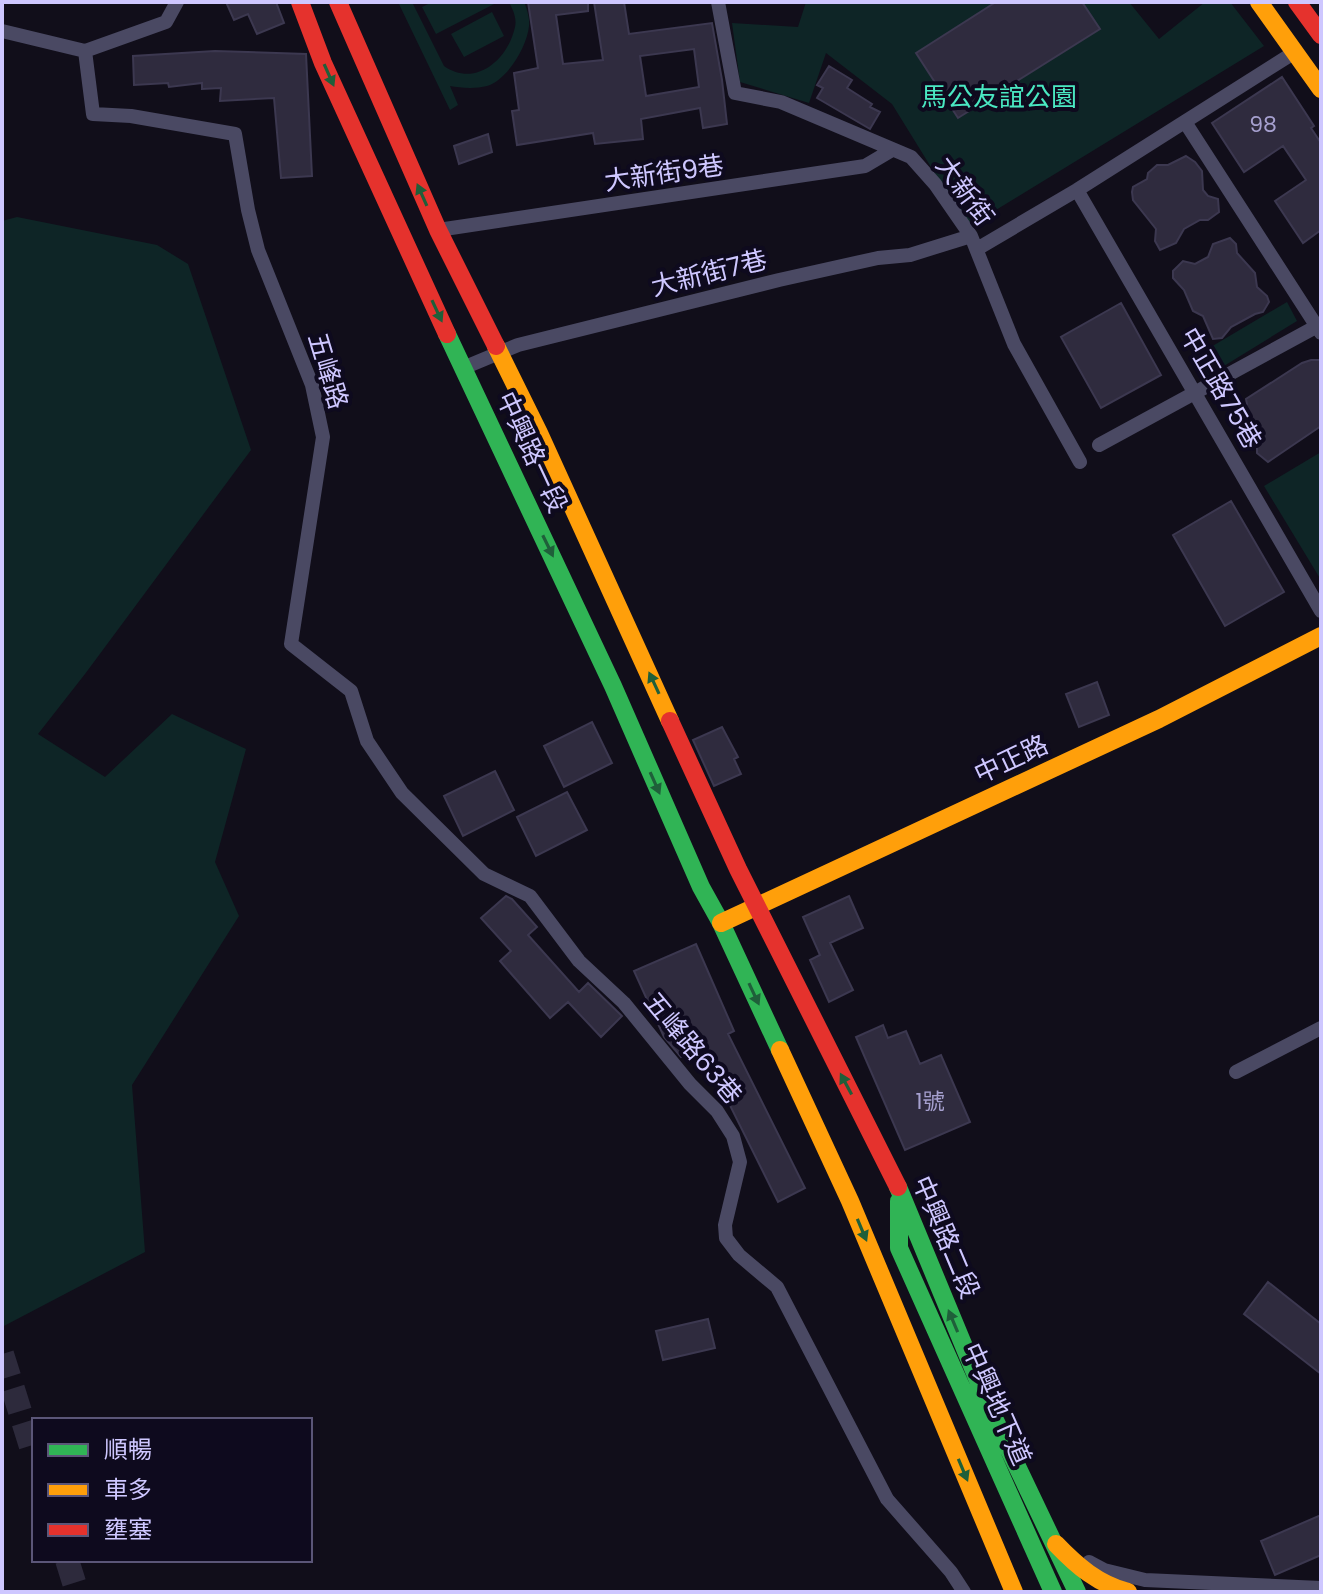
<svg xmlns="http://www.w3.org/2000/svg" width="1323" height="1594" viewBox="0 0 1323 1594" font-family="Poppins,'Noto Sans TC',sans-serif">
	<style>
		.green { fill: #0e2526 }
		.building { fill: #2f2b3e; stroke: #3c3850; stroke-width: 2; fill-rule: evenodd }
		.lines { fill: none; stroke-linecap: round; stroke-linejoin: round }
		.highway-tunnel { stroke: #2d2a3c; stroke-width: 24; stroke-dasharray: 24 12; stroke-linecap: butt }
		.street { stroke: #4a4963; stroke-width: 14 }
		.fast { stroke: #30b455; stroke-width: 18 }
		.slow { stroke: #ff9f0a; stroke-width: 18 }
		.jam { stroke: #e5322d; stroke-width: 18 }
		.oneway { fill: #1f5f3a }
		.labels { text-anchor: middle; stroke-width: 8; stroke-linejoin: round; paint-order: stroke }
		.number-label { font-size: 22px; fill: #a6a0cf }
		.park-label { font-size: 26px; fill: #4ae8c2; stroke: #0e0a1e }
		.street-label { font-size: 26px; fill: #cec7ff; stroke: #0e0a1e }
	</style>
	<rect width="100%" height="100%" fill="#110e1a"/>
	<path class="green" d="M 398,2 L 412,2 L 444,66 C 475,88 508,60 515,27 C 517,18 513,10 509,2 L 524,2 C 527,9 530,19 529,26 C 527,47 507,80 487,86 C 476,89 460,88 450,86 L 458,105 L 450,110 Z
		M 432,2 L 498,2 L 436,34 L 422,7 Z
		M 806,2 L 1129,2 L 1159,39 L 1205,2 L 1230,2 L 1264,46 L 968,227 L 892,104 L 826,53 L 809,103 L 740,82 L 732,23 L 798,27 Z
		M 492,12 L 504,36 L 464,57 L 451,34 Z
		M 17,217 L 157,245 L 188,264 L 251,450 L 85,674 L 38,734 L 105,777 L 172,714 L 246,749 L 215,862 L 239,916 L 132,1085 L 145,1252 L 2,1327 L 2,221 Z
		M 1287,302 L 1297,321 L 1206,377 L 1194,357 Z
		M 1321,452 L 1321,580 L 1264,486 Z"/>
	<path class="building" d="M 226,2 L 276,2 L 284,23 L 257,34 L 248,14 L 234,20 Z
		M 528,2 L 588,2 L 588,11 L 556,15 L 563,64 L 603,60 L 594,2 L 624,2 L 629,34 L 712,23 L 722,80 L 727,124 L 703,128 L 700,108 L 641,119 L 643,139 L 595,144 L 593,133 L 517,145 L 512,111 L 519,110 L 514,73 L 538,68 ZM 694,49 L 699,87 L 646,96 L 640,56 Z
		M 996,2 L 1082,2 L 1100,29 L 958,118 L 916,53 Z
		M 215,51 L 306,54 L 312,176 L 281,178 L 274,98 L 220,101 L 221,88 L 202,89 L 202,83 L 169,87 L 168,83 L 134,85 L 133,56 Z
		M 829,66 L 852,80 L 847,88 L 872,104 L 870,107 L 880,112 L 870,129 L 817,98 L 823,88 L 817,85 Z
		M 1282,77 L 1314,126 L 1311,128 L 1321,143 L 1321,230 L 1303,243 L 1275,201 L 1306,180 L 1283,146 L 1244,172 L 1212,123 Z
		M 488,134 L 492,152 L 459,164 L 454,146 Z
		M 1186,156 L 1195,162 L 1202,171 L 1203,190 L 1208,196 L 1218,199 L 1219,212 L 1208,220 L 1200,220 L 1184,229 L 1176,243 L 1160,250 L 1155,241 L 1156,229 L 1133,200 L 1132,192 L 1133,187 L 1147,179 L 1148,173 L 1157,165 L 1168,165 Z
		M 1230,238 L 1236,244 L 1237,253 L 1255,273 L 1257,287 L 1267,296 L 1269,302 L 1263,312 L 1255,314 L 1231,327 L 1222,338 L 1213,339 L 1203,316 L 1193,311 L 1184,290 L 1173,278 L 1173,271 L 1183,261 L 1195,264 L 1208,257 L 1213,244 Z
		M 1121,303 L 1161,375 L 1101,408 L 1061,337 Z
		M 1311,360 L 1321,360 L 1321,426 L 1268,462 L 1257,453 L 1257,434 L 1244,429 L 1235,413 L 1247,404 L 1246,399 L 1302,363 Z
		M 1231,501 L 1284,592 L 1225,626 L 1173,535 Z
		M 1097,682 L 1109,715 L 1079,727 L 1066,694 Z
		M 592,722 L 612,763 L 564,787 L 544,746 Z
		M 722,727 L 738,757 L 734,759 L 741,774 L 714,786 L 693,740 Z
		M 495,771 L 514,810 L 463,836 L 444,796 Z
		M 567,792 L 587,830 L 536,856 L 517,817 Z
		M 506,896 L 512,899 L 537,927 L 528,935 L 579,992 L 588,983 L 622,1016 L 601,1037 L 568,1002 L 550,1018 L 500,961 L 511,951 L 481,918 Z
		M 849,896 L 863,928 L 830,943 L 853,990 L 829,1002 L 810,960 L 820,955 L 803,917 Z
		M 696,944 L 734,1031 L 728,1034 L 805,1188 L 778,1202 L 701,1047 L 681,1057 L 664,1037 L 634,971 Z
		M 883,1025 L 888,1038 L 906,1031 L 920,1064 L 941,1055 L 970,1122 L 905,1150 L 856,1037 Z
		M 1268,1282 L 1321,1324 L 1321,1374 L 1244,1314 Z
		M 708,1319 L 715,1348 L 663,1360 L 656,1331 Z
		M 1321,1515 L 1321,1555 L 1275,1575 L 1261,1541 Z"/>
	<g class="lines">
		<path class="highway-tunnel" d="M 2,1354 L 34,1456
			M 67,1560 L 77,1592"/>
		<path class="street" d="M 718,2 L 735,93 L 781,102 L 911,157 L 935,184 L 971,236 L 1014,344 L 1080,462
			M 2,31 L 85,51 L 166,22 L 177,2
			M 85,51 L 93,114 L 131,116 L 235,134 L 248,210 L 258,250 L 312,385 L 323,437 L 291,644 L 351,691 L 367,741 L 402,793 L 484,874 L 530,896 L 579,961 L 624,1003 L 690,1084 L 717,1111 L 733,1136 L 740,1162 L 725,1225 L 726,1238 L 739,1255 L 777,1287 L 887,1499 L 951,1572 L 964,1592
			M 1185,122 L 1321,333
			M 1077,190 L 1321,611
			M 438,230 L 865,166 L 892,150
			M 977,249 L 1077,190 L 1295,52
			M 463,368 L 518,345 L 779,280 L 878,258 L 910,255 L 971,236
			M 1099,445 L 1321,324
			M 1236,1072 L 1321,1028
			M 1089,1562 L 1104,1570 L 1145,1580 L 1321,1588"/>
		<path class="fast" d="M 447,334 L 613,686 L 701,887 L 721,923 L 780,1050
			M 898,1187 L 992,1414 L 1077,1592
			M 899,1201 L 899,1248 L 1053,1592"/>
		<path class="slow" d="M 1259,2 L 1321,89
			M 496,346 L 539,433 L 670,721
			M 721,923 L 1159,719 L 1321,636
			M 780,1050 L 850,1201 L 1014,1592
			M 1056,1544 C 1077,1566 1098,1584 1128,1592"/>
		<path class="jam" d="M 300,2 L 323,63 L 447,334
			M 338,2 L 438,230 L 496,346
			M 1297,2 L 1321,35
			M 670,721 L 738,869 L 898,1187"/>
	</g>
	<defs><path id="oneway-solid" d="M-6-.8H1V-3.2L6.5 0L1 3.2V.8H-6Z" transform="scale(2)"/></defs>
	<g class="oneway">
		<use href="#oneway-solid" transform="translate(329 75) rotate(66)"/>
		<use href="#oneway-solid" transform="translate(422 195) rotate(-114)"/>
		<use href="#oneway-solid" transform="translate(437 311) rotate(65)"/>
		<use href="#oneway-solid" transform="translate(548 546) rotate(64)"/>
		<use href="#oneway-solid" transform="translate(654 683) rotate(-115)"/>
		<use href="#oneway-solid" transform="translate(655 783) rotate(66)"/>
		<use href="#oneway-solid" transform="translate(754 994) rotate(65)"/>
		<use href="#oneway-solid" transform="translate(846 1084) rotate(-118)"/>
		<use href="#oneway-solid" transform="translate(862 1230) rotate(67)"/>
		<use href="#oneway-solid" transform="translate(953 1321) rotate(-113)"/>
		<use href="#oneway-solid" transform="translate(963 1470) rotate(67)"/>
	</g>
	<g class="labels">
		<g class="number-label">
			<text x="1263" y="132">98</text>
			<text x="930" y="1109">1號</text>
		</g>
		<g class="park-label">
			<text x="999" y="106">馬公友誼公園</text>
		</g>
		<g class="street-label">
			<text transform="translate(664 173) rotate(-8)" y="9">大新街9巷</text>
			<text transform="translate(965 191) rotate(54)" y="9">大新街</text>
			<text transform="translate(709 273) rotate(-14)" y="9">大新街7巷</text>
			<text transform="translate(328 371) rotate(73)" y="9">五峰路</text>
			<text transform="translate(1221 388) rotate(60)" y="9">中正路75巷</text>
			<text transform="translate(532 452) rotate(65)" y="9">中興路一段</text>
			<text transform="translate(1011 759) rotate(-25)" y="9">中正路</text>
			<text transform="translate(693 1048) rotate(50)" y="9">五峰路63巷</text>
			<text transform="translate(946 1237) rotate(67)" y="9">中興路二段</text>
			<text transform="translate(997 1404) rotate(66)" y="9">中興地下道</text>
		</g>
	</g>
	<rect width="1323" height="1594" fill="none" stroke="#cec7ff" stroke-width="8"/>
	<rect x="32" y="1418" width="280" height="144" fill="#0e0a1e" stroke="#5b5678" stroke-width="2"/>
	<rect x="48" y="1444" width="40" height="12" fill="#30b455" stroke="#5b5678" stroke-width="2"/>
	<text x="104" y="1458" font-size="24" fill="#cec7ff">順暢</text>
	<rect x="48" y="1484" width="40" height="12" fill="#ff9f0a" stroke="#5b5678" stroke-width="2"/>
	<text x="104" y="1498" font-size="24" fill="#cec7ff">車多</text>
	<rect x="48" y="1524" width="40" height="12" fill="#e5322d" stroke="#5b5678" stroke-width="2"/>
	<text x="104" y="1538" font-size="24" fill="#cec7ff">壅塞</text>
</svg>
